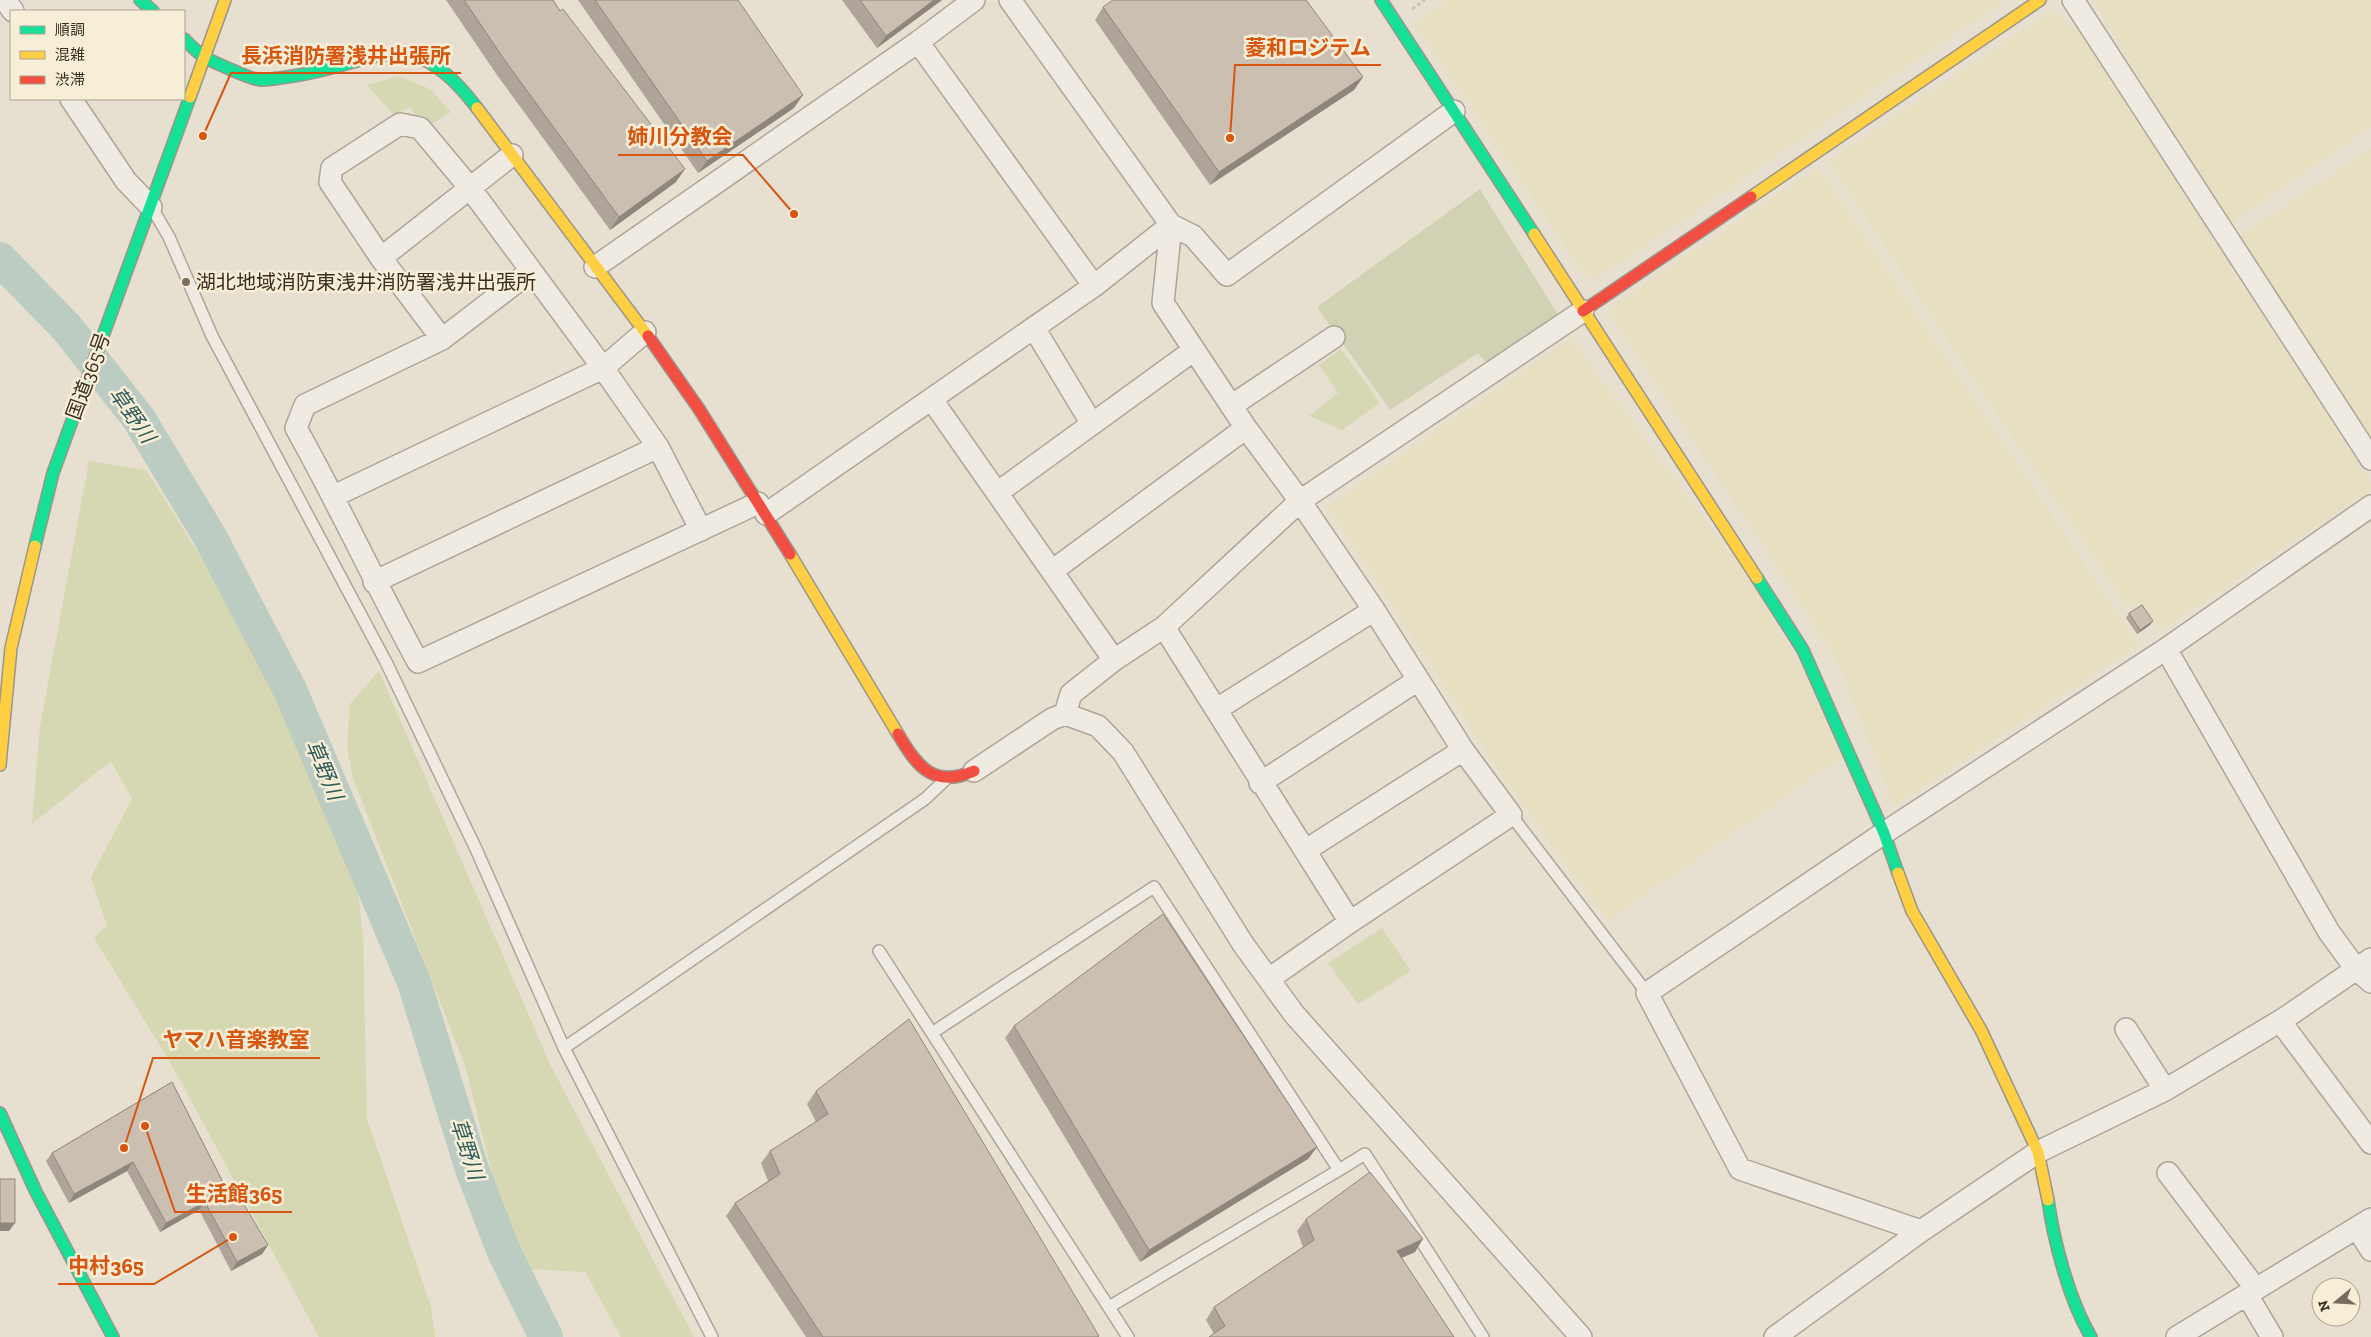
<svg xmlns="http://www.w3.org/2000/svg" width="2371" height="1337" viewBox="0 0 2371 1337" font-family="'Zilla Slab','Noto Sans JP',serif">
	<style>
		.farmland { fill: #e6dfc2 }
		.green { fill: #d6d7b3 }
		.cemetery { fill: #d1d1b3 }
		.lines { fill: none; stroke-linecap: round; stroke-linejoin: round }
		.river { stroke: #bcccc2; stroke-width: 34 }
		.lane-casing { stroke: #ada599; stroke-width: 14 }
		.street-casing { stroke: #ada599; stroke-width: 24 }
		.fast-casing { stroke: #9c958a; stroke-width: 14 }
		.slow-casing { stroke: #9c958a; stroke-width: 14 }
		.jam-casing { stroke: #9c958a; stroke-width: 14 }
		.path { stroke: #c8c2b9; stroke-width: 3; stroke-dasharray: 4 2.5; stroke-linecap: butt }
		.lane { stroke: #efebe3; stroke-width: 11 }
		.street { stroke: #efebe3; stroke-width: 21 }
		.fast { stroke: #16e098; stroke-width: 11 }
		.slow { stroke: #ffcf43; stroke-width: 11 }
		.jam { stroke: #f24e42; stroke-width: 11 }
		.wall { fill: #afa499 }
		.shaded-wall { fill: #8e867d }
		.building { fill: #cbbfb2; stroke: #8e867d }
		.poi-dot { fill: #786c5e; stroke: #f7eed8; stroke-width: 2 }
		.labels { text-anchor: middle; stroke-width: 5; stroke-linejoin: round; paint-order: stroke }
		.poi-label { font-size: 20px; fill: #3d2e20; stroke: #f7eed8; text-anchor: start }
		.street-label { font-size: 20px; fill: #3d2e20; stroke: #f7eed8 }
		.water-label { font-size: 21px; font-style: italic; fill: #2f5d5a; stroke: #f7eed8 }
		.leader { fill: none; stroke: #d7550e; stroke-width: 2 }
		.callout-dot { fill: #d7550e; stroke: #f7eed8; stroke-width: 2 }
		.callout-label { font-size: 21px; text-anchor: middle; font-weight: bold; fill: #d7550e; stroke: #f7eed8; stroke-width: 5; stroke-linejoin: round; paint-order: stroke }
	</style>
	<rect width="100%" height="100%" fill="#e7e0d1"/>
	<path class="farmland" d="M 1448,0 L 2005,0 L 1591,283 L 1414,23 Z
		M 2092,0 L 2371,0 L 2371,127 L 2230,224 Z
		M 2055,8 L 2068,28 L 2075,24 L 2371,483 L 2371,490 L 2160,631 L 2139,601 L 2128,608 L 1828,161 Z
		M 2371,148 L 2371,440 L 2238,237 Z
		M 1818,167 L 2138,645 L 1894,806 L 1837,660 L 1607,310 Z
		M 1571,338 L 1757,591 L 1806,677 L 1841,758 L 1608,921 L 1504,779 L 1328,506 Z"/>
	<path class="green" d="M 398,76 L 430,89 L 451,112 L 424,129 L 410,107 L 394,115 L 367,85 Z
		M 1341,349 L 1380,403 L 1342,430 L 1309,416 L 1338,393 L 1319,365 Z
		M 89,461 L 146,470 L 226,597 L 354,857 L 363,938 L 367,1119 L 431,1306 L 435,1337 L 319,1337 L 170,1062 L 94,938 L 107,926 L 91,877 L 132,799 L 111,761 L 32,824 L 40,726 Z
		M 379,671 L 551,1066 L 694,1337 L 621,1337 L 585,1272 L 526,1269 L 510,1246 L 466,1069 L 353,778 L 347,748 L 350,704 Z
		M 1382,928 L 1411,971 L 1358,1004 L 1328,963 Z"/>
	<path class="cemetery" d="M 1480,189 L 1560,318 L 1494,372 L 1478,353 L 1390,410 L 1317,307 Z"/>
	<g class="lines">
		<path class="river" d="M 0,259 L 67,328 L 139,419 L 210,537 L 290,690 L 414,982 L 472,1169 L 504,1252 L 546,1337"/>
		<defs>
			<path id="lane" d="M 152,208 L 169,237 L 212,336 L 386,662 L 476,849 L 564,1048 L 712,1337
				M 1511,815 L 1647,993
				M 879,951 L 1128,1337
				M 932,1033 L 1154,887 L 1339,1170 L 1109,1307
				M 564,1048 L 925,799 L 945,780
				M 1339,1170 L 1365,1154 L 1483,1337"/>
			<path id="street" d="M 5,0 L 13,11
				M 1010,0 L 1171,225 L 1193,236 L 1227,275 L 1454,111
				M 2073,0 L 2371,459
				M 918,42 L 1094,286
				M 71,99 L 126,181 L 151,207
				M 1171,225 L 1163,303 L 1246,428 L 1300,501 L 1374,610 L 1463,750 L 1511,815 L 1350,922 L 1269,979
				M 381,258 L 512,155
				M 595,267 L 918,42 L 974,0
				M 531,271 L 442,339 L 305,405 L 296,428 C 339,505 376,585 418,662 L 758,503
				M 1034,328 L 1092,424
				M 442,339 L 381,258 L 330,182 L 332,168 L 400,124 L 420,128 L 470,188 L 603,368 L 658,447 L 701,530
				M 932,400 L 1114,660
				M 1231,406 L 1334,337
				M 997,493 L 1194,350
				M 334,496 L 603,368 L 645,332
				M 766,514 L 1094,286 L 1171,225
				M 1052,571 L 1246,428
				M 374,582 L 658,447
				M 1164,627 L 1350,922
				M 2166,649 L 2329,932 L 2356,969 L 2371,982
				M 1217,709 L 1374,610
				M 1065,714 L 1071,694 L 1114,660 L 1164,627 L 1300,501 L 1583,311
				M 974,771 L 1052,719 L 1065,714 L 1098,726 L 1123,752 L 1243,944 L 1294,1014 L 1581,1337
				M 1260,783 L 1418,680
				M 1306,850 L 1463,750
				M 2280,1021 L 2371,1143
				M 2126,1029 L 2165,1090
				M 2168,1173 L 2256,1289
				M 2357,1228 L 2371,1250
				M 1921,1231 L 1740,1169 L 1647,993 L 1884,833 L 2166,649 L 2371,506
				M 2247,1295 L 2272,1337
				M 1775,1337 L 1921,1231 L 2038,1152 L 2165,1090 L 2285,1018 L 2371,959
				M 2177,1337 L 2371,1219"/>
			<path id="fast" d="M 140,0 L 153,11
				M 1381,0 L 1534,234
				M 184,39 C 190,45 197,52 204,57 C 211,61 253,80 260,80 C 269,80 279,78 287,77 C 376,66 409,17 477,108
				M 35,546 L 53,473 L 190,97
				M 1757,578 L 1803,650 L 1884,833 L 1898,873
				M 0,1113 L 36,1192 L 113,1337
				M 2048,1200 C 2054,1242 2069,1300 2091,1337"/>
			<path id="slow" d="M 190,97 L 225,0
				M 477,108 L 648,336
				M 1751,197 L 2040,0
				M 1534,234 L 1757,578
				M 790,554 L 898,734
				M 0,765 L 11,648 L 35,546
				M 1898,873 L 1912,911 L 1981,1030 L 2038,1152 L 2048,1200"/>
			<path id="jam" d="M 1583,311 L 1751,197
				M 648,336 L 699,409 L 790,554
				M 898,734 C 917,766 933,789 974,771"/>
		</defs>
		<use href="#lane" class="lane-casing"/>
		<use href="#street" class="street-casing"/>
		<use href="#fast" class="fast-casing"/>
		<use href="#slow" class="slow-casing"/>
		<use href="#jam" class="jam-casing"/>
		<path class="path" d="M 1412,9 L 1425,0"/>
		<use href="#lane" class="lane"/>
		<use href="#street" class="street"/>
		<use href="#fast" class="fast"/>
		<use href="#slow" class="slow"/>
		<use href="#jam" class="jam"/>
	</g>
	<path class="wall" d="M 446,0 L 553,0 L 676,182 L 610,230 L 497,75 Z
		M 578,0 L 738,0 L 794,108 L 698,173 Z
		M 842,0 L 942,0 L 877,48 Z
		M 1103,7 L 1363,77 L 1354,90 L 1210,185 L 1095,20 Z
		M 2129,613 L 2150,625 L 2137,634 L 2126,618 Z
		M 1014,1026 L 1317,1147 L 1308,1159 L 1140,1262 L 1005,1038 Z
		M 172,1082 L 232,1200 L 268,1245 L 262,1254 L 231,1271 L 199,1210 L 160,1232 L 127,1171 L 69,1203 L 46,1161 L 52,1153 Z
		M 816,1091 L 1099,1336 L 1098,1337 L 806,1337 L 726,1216 L 735,1203 L 768,1181 L 761,1163 L 770,1151 L 816,1122 L 807,1104 Z
		M 1306,1219 L 1415,1252 L 1214,1334 L 1206,1320 L 1214,1307 L 1303,1247 L 1297,1231 Z"/>
	<path class="shaded-wall" d="M 934,0 L 942,0 L 877,48 L 886,36 Z
		M 1363,77 L 1354,90 L 1210,185 L 1219,172 Z
		M 803,95 L 794,108 L 698,173 L 707,161 Z
		M 685,169 L 676,182 L 610,230 L 619,217 Z
		M 2153,621 L 2150,625 L 2137,634 L 2140,630 Z
		M 1317,1147 L 1308,1159 L 1140,1262 L 1149,1250 Z
		M 133,1162 L 127,1171 L 69,1203 L 74,1194 Z
		M 205,1202 L 199,1210 L 160,1232 L 166,1223 Z
		M 0,1223 L 15,1223 L 9,1231 L 0,1231 Z
		M 1423,1239 L 1415,1252 L 1388,1264 L 1397,1251 Z
		M 268,1245 L 262,1254 L 231,1271 L 237,1262 Z"/>
	<path class="building" d="M 464,0 L 553,0 L 560,11 L 563,9 L 685,169 L 619,217 L 506,62 Z
		M 595,0 L 738,0 L 803,95 L 707,161 Z
		M 860,0 L 934,0 L 886,36 Z
		M 1113,0 L 1306,0 L 1363,77 L 1219,172 L 1103,7 Z
		M 2142,605 L 2153,621 L 2140,630 L 2129,613 Z
		M 1163,914 L 1317,1147 L 1149,1250 L 1014,1026 Z
		M 909,1019 L 1099,1336 L 1097,1337 L 823,1337 L 735,1203 L 780,1174 L 770,1151 L 828,1114 L 816,1091 Z
		M 172,1082 L 232,1200 L 239,1196 L 268,1245 L 237,1262 L 205,1202 L 166,1223 L 133,1162 L 74,1194 L 52,1153 Z
		M 1370,1172 L 1423,1239 L 1397,1251 L 1454,1337 L 1209,1337 L 1225,1326 L 1214,1307 L 1314,1240 L 1306,1219 Z
		M 0,1179 L 15,1179 L 15,1223 L 0,1223 Z"/>
	<circle class="poi-dot" cx="186" cy="282" r="5"/>
	<g class="labels">
		<g class="poi-label">
			<text x="196" y="289">湖北地域消防東浅井消防署浅井出張所</text>
		</g>
		<g class="street-label">
			<text transform="translate(88 376) rotate(-70)" y="7">国道365号</text>
		</g>
		<g class="water-label">
			<text transform="translate(132 415) rotate(55)" y="7">草野川</text>
			<text transform="translate(324 770) rotate(67)" y="7">草野川</text>
			<text transform="translate(467 1149) rotate(72)" y="7">草野川</text>
		</g>
	</g>
	<path class="leader" d="M1230 138L1235 65H1381M203 136L231 73H461M794 214L743 155H618M124 1148L153 1058H320M145 1126L175 1212H292M233 1237L154 1284H58"/>
	<g class="callout-dot">
		<circle cx="1230" cy="138" r="5"/>
		<circle cx="203" cy="136" r="5"/>
		<circle cx="794" cy="214" r="5"/>
		<circle cx="124" cy="1148" r="5"/>
		<circle cx="145" cy="1126" r="5"/>
		<circle cx="233" cy="1237" r="5"/>
	</g>
	<g class="callout-label">
		<text x="1308" y="55">菱和ロジテム</text>
		<text x="346" y="63">長浜消防署浅井出張所</text>
		<text x="680" y="144">姉川分教会</text>
		<text x="236" y="1047">ヤマハ音楽教室</text>
		<text x="234" y="1201">生活館365</text>
		<text x="106" y="1273">中村365</text>
	</g>
	<rect x="10" y="10" width="175" height="90" fill="#f7eed8" stroke="#ada18e"/>
	<rect x="20" y="26" width="25" height="8" fill="#16e098" stroke="#ada18e"/>
	<text x="55" y="35" font-size="15" fill="#3d2e20">順調</text>
	<rect x="20" y="51" width="25" height="8" fill="#ffcf43" stroke="#ada18e"/>
	<text x="55" y="60" font-size="15" fill="#3d2e20">混雑</text>
	<rect x="20" y="76" width="25" height="8" fill="#f24e42" stroke="#ada18e"/>
	<text x="55" y="85" font-size="15" fill="#3d2e20">渋滞</text>
	<g transform="translate(2336 1302) rotate(252)"><circle r="24" fill="#f7eed8" stroke="#ada18e"/>
	<path d="M0-4L9 19L0 12L-9 19Z" fill="#786c5e"/>
	<text y="-8" font-size="14" font-weight="bold" text-anchor="middle" fill="#3d2e20">N</text>
	</g>
</svg>
